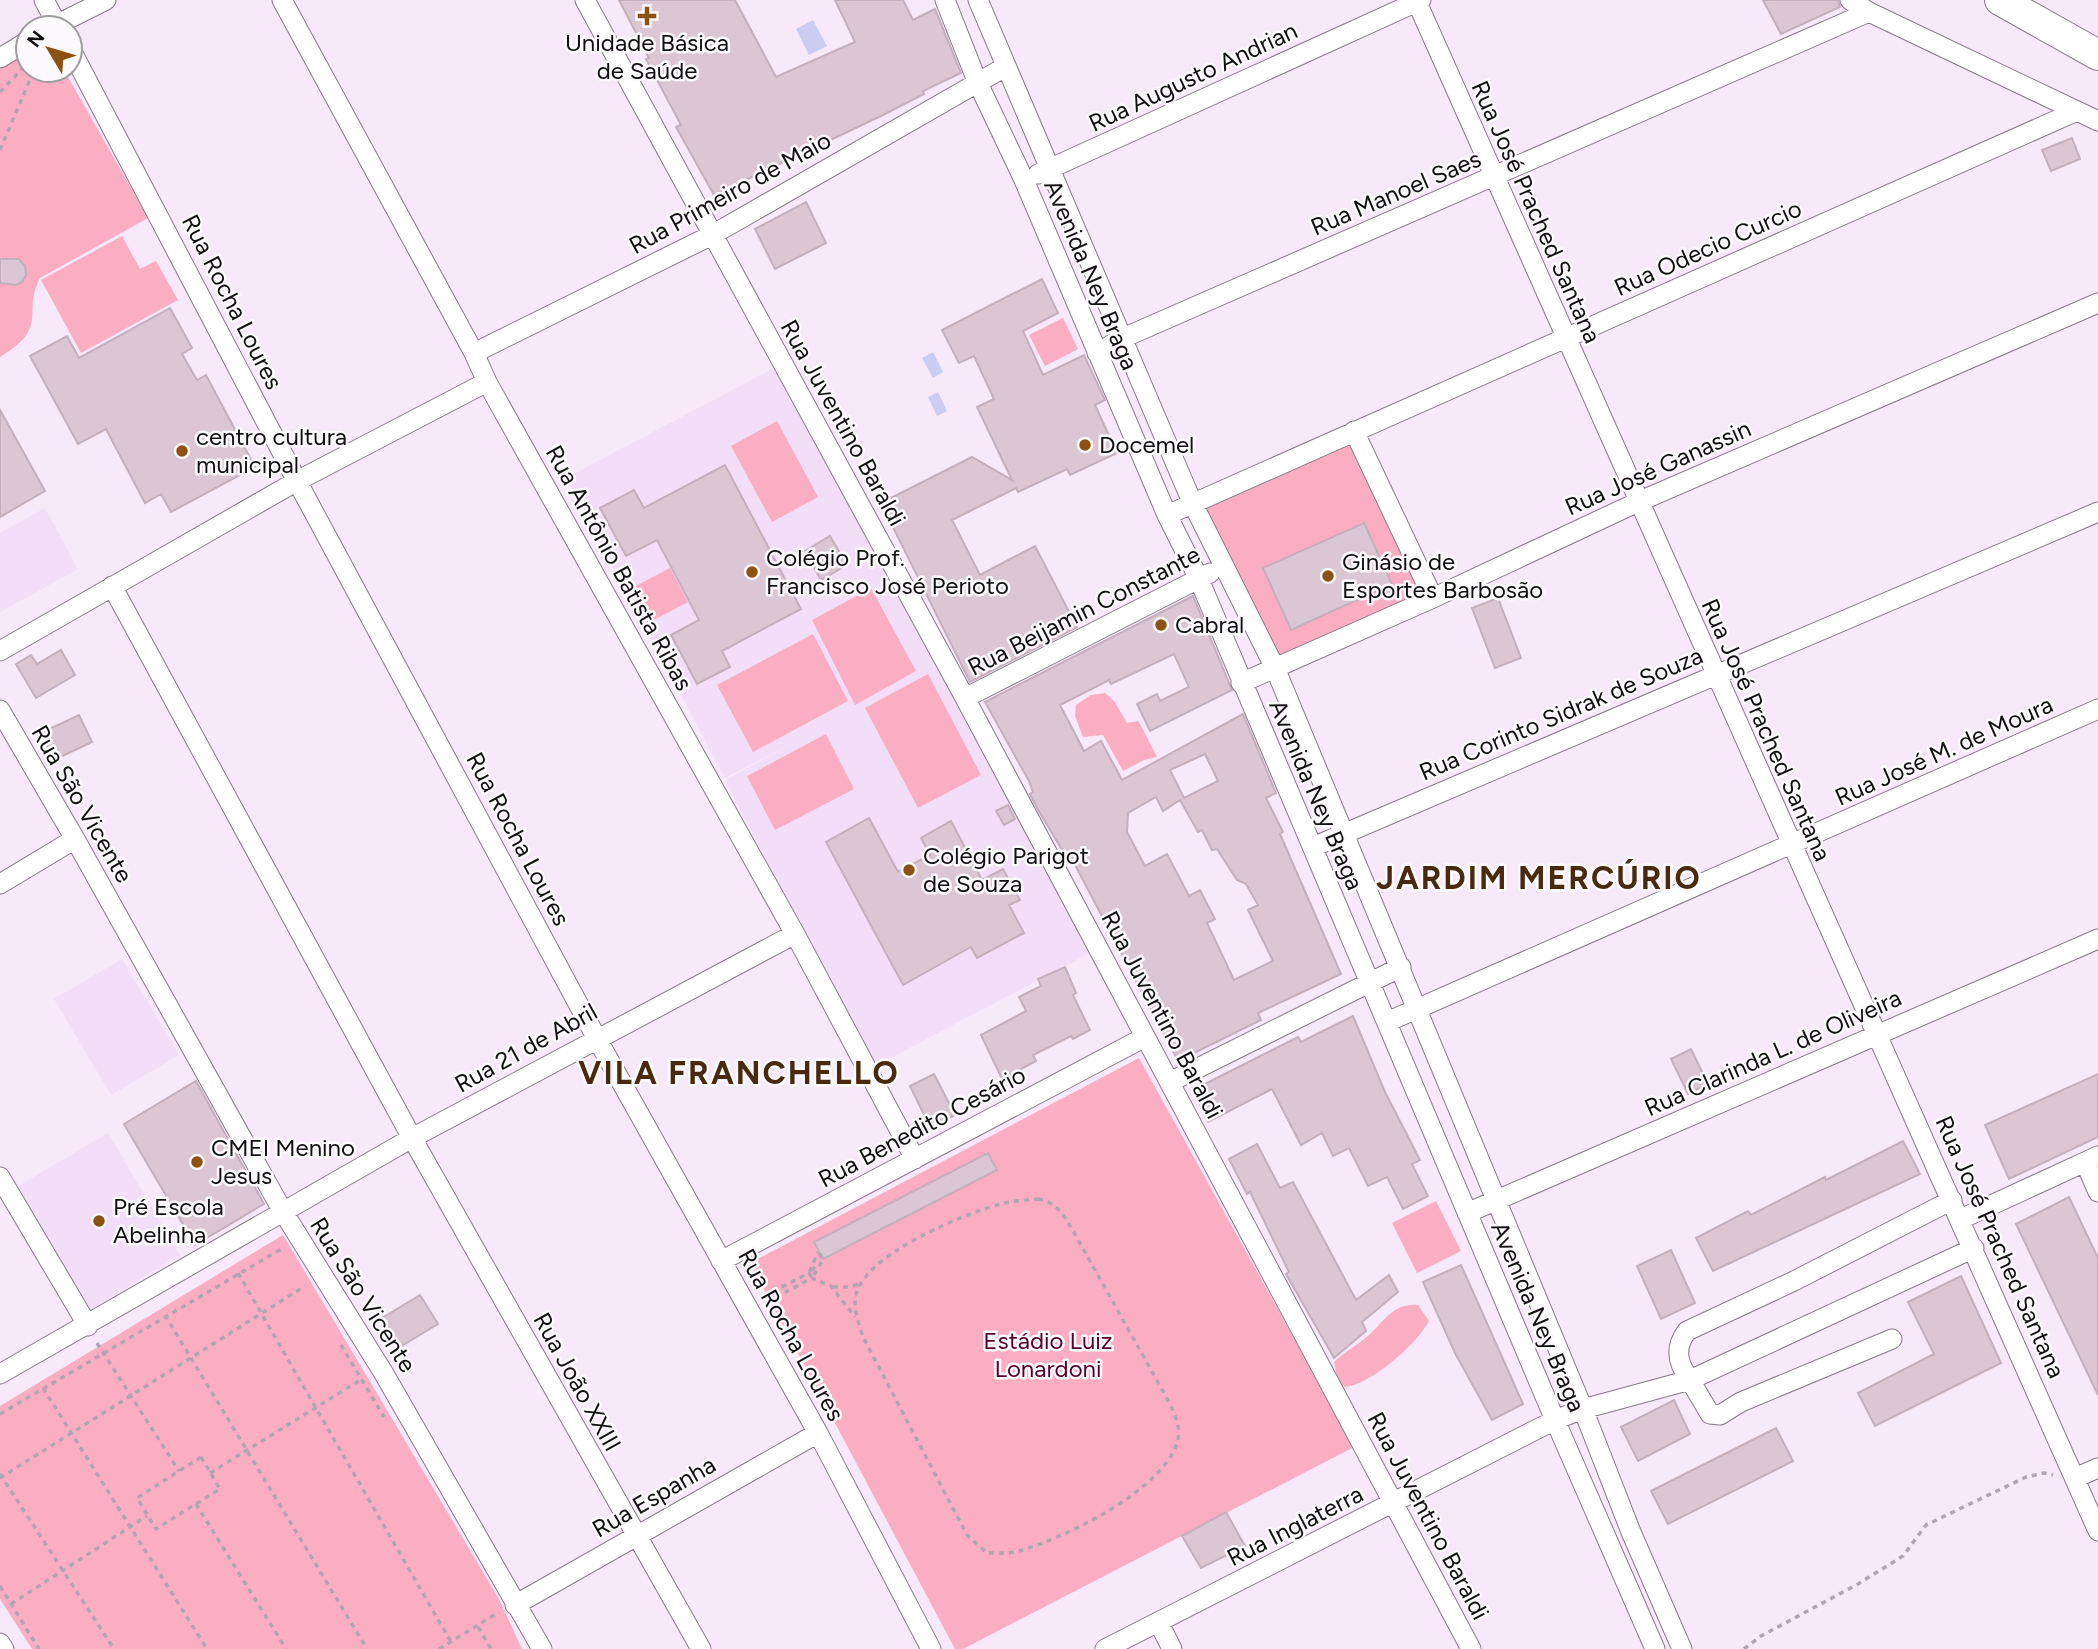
<svg xmlns="http://www.w3.org/2000/svg" width="2098" height="1649" viewBox="0 0 2098 1649" font-family="Figtree,sans-serif">
	<style>
		.built { fill: #f3def7 }
		.green { fill: #fbaec3 }
		.water { fill: #cacdf1 }
		.building { fill: #dbc6d3; stroke: #c4afbc; stroke-width: 2; fill-rule: evenodd }
		.lines { fill: none; stroke-linecap: round; stroke-linejoin: round }
		.minor-casing { stroke: #877989; stroke-width: 21 }
		.highway-casing { stroke: #877989; stroke-width: 32 }
		.path { stroke: #b1a5b3; stroke-width: 3.5; stroke-dasharray: 5 5; stroke-linecap: butt }
		.minor { stroke: #fff; stroke-width: 19 }
		.highway { stroke: #fff; stroke-width: 30 }
		.poi-dot { fill: #8d5111; stroke: #fdfafd; stroke-width: 2.5 }
		.labels { text-anchor: middle; stroke-width: 5; stroke-linejoin: round; paint-order: stroke }
		.poi-label { font-size: 24px; fill: #130e13; stroke: #fdfafd; text-anchor: start }
		.street-label { font-size: 24px; fill: #130e13; stroke: #fdfafd }
		.park-label { font-size: 24px; fill: #580029; stroke: #fdfafd }
		.district-label { font-size: 32px; font-weight: bold; letter-spacing: 2px; fill: #482b0f; stroke: #fdfafd }
	</style>
	<rect width="100%" height="100%" fill="#f7e8fa"/>
	<path class="built" d="M 776,367 L 1092,952 L 873,1067 L 725,780 L 805,737 L 725,778 L 566,478 Z
		M 45,508 L 78,569 L 0,612 L 0,533 Z
		M 122,959 L 179,1055 L 111,1095 L 54,999 Z
		M 108,1133 L 180,1255 L 90,1310 L 17,1187 Z"/>
	<path class="green" d="M 28,53 L 28,70 L 64,70 L 148,218 L 40,278 C 21,314 51,326 0,357 L 0,67 Z
		M 122,236 L 140,269 L 156,261 L 178,300 L 81,353 L 41,280 Z
		M 1063,318 L 1078,349 L 1045,366 L 1029,335 Z
		M 777,421 L 818,497 L 772,522 L 731,446 Z
		M 1352,435 L 1427,596 L 1277,664 L 1200,505 Z
		M 670,568 L 688,602 L 648,623 L 630,589 Z
		M 871,588 L 916,671 L 855,705 L 812,620 Z
		M 813,634 L 848,701 L 753,752 L 717,685 Z
		M 928,674 L 981,775 L 918,808 L 865,708 Z
		M 1105,693 L 1114,701 L 1127,723 L 1138,721 C 1140,723 1156,755 1157,757 L 1144,760 L 1123,771 L 1103,735 L 1083,737 L 1075,716 L 1076,705 L 1091,695 Z
		M 826,734 L 854,789 L 775,830 L 747,776 Z
		M 1139,1058 L 1354,1447 L 963,1649 L 955,1649 L 750,1263 Z
		M 1436,1201 L 1461,1251 L 1417,1273 L 1392,1223 Z
		M 283,1235 L 499,1599 L 522,1649 L 32,1649 L 0,1599 L 0,1406 Z
		M 1418,1305 L 1429,1321 C 1417,1344 1370,1385 1345,1387 L 1338,1382 L 1334,1362 C 1344,1352 1358,1345 1369,1335 C 1385,1321 1393,1303 1418,1305 Z"/>
	<path class="water" d="M 813,20 L 827,46 L 809,55 L 796,29 Z
		M 933,352 L 943,372 L 933,378 L 922,358 Z
		M 938,392 L 947,411 L 937,416 L 928,397 Z"/>
	<path class="building" d="M 619,0 L 735,0 L 776,77 L 855,42 L 835,0 L 903,0 L 913,20 L 935,9 L 961,73 L 923,91 L 924,94 L 881,116 L 714,195 L 676,127 L 681,125 L 646,59 L 649,58 Z
		M 1763,0 L 1838,0 L 1840,7 L 1781,34 Z
		M 2072,138 L 2080,159 L 2051,171 L 2042,150 Z
		M 806,202 L 826,243 L 775,269 L 755,229 Z
		M 0,259 L 19,259 L 25,266 L 26,275 L 22,282 L 16,285 L 0,283 Z
		M 1042,279 L 1058,313 L 1023,331 L 1043,375 L 1084,355 L 1105,400 L 1095,405 L 1117,453 L 1070,475 L 1067,469 L 1018,492 L 1016,488 L 952,520 L 980,575 L 1035,546 L 1077,627 L 970,682 L 881,503 L 972,457 L 1012,480 L 977,407 L 994,399 L 974,356 L 959,363 L 942,330 Z
		M 170,308 L 192,348 L 182,354 L 197,380 L 206,375 L 255,467 L 171,512 L 161,494 L 145,503 L 106,429 L 78,444 L 30,356 L 67,336 L 79,358 Z
		M 0,410 L 45,491 L 0,517 Z
		M 725,465 L 801,609 L 722,651 L 730,667 L 697,684 L 671,635 L 699,620 L 657,540 L 626,556 L 600,508 L 634,490 L 644,508 Z
		M 1364,523 L 1392,584 L 1291,630 L 1263,568 Z
		M 830,536 L 847,565 L 821,580 L 805,551 Z
		M 1193,596 L 1232,690 L 1150,731 L 1137,704 L 1157,694 L 1160,701 L 1189,687 L 1174,654 L 1111,684 L 1109,680 L 1060,705 L 1084,751 L 1101,741 L 1122,780 L 1243,714 L 1276,793 L 1266,798 L 1283,832 L 1280,834 L 1341,974 L 1258,1013 L 1261,1020 L 1178,1061 L 1073,861 L 1070,863 L 1037,808 L 1030,794 L 1033,792 L 1029,781 L 985,702 ZM 1205,754 L 1218,781 L 1184,798 L 1170,770 ZM 1156,797 L 1163,811 L 1180,800 L 1198,832 L 1202,830 L 1212,850 L 1217,849 L 1237,880 L 1246,884 L 1258,905 L 1248,910 L 1273,961 L 1234,980 L 1207,923 L 1215,919 L 1200,890 L 1189,896 L 1167,854 L 1145,866 L 1127,832 L 1128,813 Z
		M 1498,598 L 1521,658 L 1495,668 L 1472,608 Z
		M 61,650 L 75,675 L 36,698 L 16,664 L 31,655 L 37,664 Z
		M 79,715 L 92,742 L 54,760 L 41,733 Z
		M 1008,805 L 1015,819 L 1004,825 L 996,811 Z
		M 869,818 L 898,872 L 930,855 L 921,838 L 951,821 L 982,880 L 1003,869 L 1020,900 L 1009,905 L 1024,933 L 977,958 L 971,947 L 903,985 L 826,842 Z
		M 1065,967 L 1076,993 L 1073,995 L 1090,1030 L 1073,1039 L 1071,1036 L 1033,1055 L 1036,1061 L 1002,1079 L 981,1035 L 1026,1011 L 1019,997 L 1041,986 L 1038,979 Z
		M 1353,1016 L 1385,1092 L 1420,1160 L 1412,1164 L 1428,1196 L 1403,1209 L 1387,1177 L 1368,1186 L 1349,1148 L 1333,1156 L 1322,1133 L 1301,1145 L 1272,1089 L 1208,1122 L 1193,1090 L 1298,1037 L 1301,1042 Z
		M 1691,1049 L 1708,1084 L 1688,1094 L 1671,1059 Z
		M 934,1074 L 955,1115 L 930,1127 L 910,1086 Z
		M 2098,1074 L 2098,1137 L 2009,1179 L 1985,1125 Z
		M 196,1081 L 264,1204 L 195,1245 L 124,1124 Z
		M 1903,1141 L 1920,1174 L 1713,1271 L 1696,1238 L 1748,1211 L 1751,1215 L 1825,1177 L 1826,1180 Z
		M 1257,1144 L 1280,1188 L 1293,1182 L 1356,1300 L 1389,1275 L 1398,1292 L 1362,1322 L 1366,1331 L 1334,1358 L 1286,1274 L 1289,1272 L 1250,1192 L 1247,1194 L 1229,1159 Z
		M 988,1153 L 997,1170 L 823,1259 L 814,1242 Z
		M 2069,1197 L 2098,1258 L 2098,1395 L 2016,1224 Z
		M 1671,1250 L 1695,1303 L 1661,1319 L 1637,1266 Z
		M 1461,1265 L 1523,1404 L 1492,1420 L 1455,1353 L 1423,1282 Z
		M 1961,1276 L 2001,1363 L 1875,1426 L 1858,1393 L 1934,1354 L 1908,1302 Z
		M 420,1295 L 438,1324 L 400,1347 L 382,1318 Z
		M 1674,1400 L 1690,1434 L 1638,1461 L 1621,1427 Z
		M 1776,1428 L 1793,1461 L 1668,1524 L 1651,1491 Z
		M 1226,1512 L 1245,1546 L 1201,1568 L 1182,1536 Z"/>
	<g class="lines">
		<defs>
			<path id="minor" d="M 44,0 L 59,28
				M 282,0 L 474,353 L 487,382 L 795,934 L 915,1159
				M 585,0 L 965,698 L 1471,1649
				M 945,0 L 977,81 L 1024,180 L 1167,515 L 1198,577 L 1555,1420 L 1655,1649
				M 978,0 L 1192,502 L 1275,668 L 1583,1409 L 1631,1532 L 1682,1649
				M 1416,0 C 1641,511 1871,1020 2098,1531
				M 1850,0 L 1869,12 L 2098,121
				M 50,28 L 106,0
				M 70,48 L 297,481 L 596,1037 L 818,1433 L 931,1649
				M 0,58 L 28,41
				M 1038,174 L 1421,0
				M 474,353 L 712,235 L 1005,67
				M 1097,353 L 1123,338 L 1869,12
				M 1354,431 L 1433,598
				M 1167,515 L 2077,111
				M 112,586 L 412,1138 L 701,1649
				M 0,651 L 297,481 L 487,382
				M 1241,683 L 1433,598 L 1638,502 L 2098,303
				M 965,698 L 1210,573
				M 0,710 L 75,839 L 282,1210 L 383,1372 L 542,1649
				M 1313,847 L 2098,512
				M 0,884 L 75,839
				M 1387,1022 L 2098,709
				M 1170,1082 L 1401,967
				M 2085,1162 L 2098,1192
				M 0,1177 L 88,1326
				M 1952,1200 L 1794,1281 L 1687,1331 C 1674,1348 1677,1363 1690,1380 L 1974,1248
				M 1467,1213 L 2098,939
				M 1961,1219 L 2098,1156
				M 721,1261 L 1145,1037
				M 0,1374 L 412,1138 L 795,934
				M 2075,1478 L 2098,1468
				M 515,1605 L 818,1433
				M 1159,1623 L 1172,1649
				M 0,1643 L 4,1649
				M 1105,1649 L 1555,1420 L 1583,1409 L 1690,1380 L 1710,1414 L 1720,1415 L 1741,1402 L 1892,1339"/>
			<path id="highway" d="M 2000,0 L 2098,55"/>
		</defs>
		<use href="#minor" class="minor-casing"/>
		<use href="#highway" class="highway-casing"/>
		<path class="path" d="M 0,92 L 23,68
			M 0,150 L 34,70
			M 1038,1199 C 1056,1202 1063,1214 1072,1229 L 1164,1393 C 1171,1406 1181,1423 1178,1439 C 1168,1488 1065,1538 1019,1551 C 1009,1554 997,1553 987,1553 L 967,1535 L 863,1337 C 859,1324 853,1309 856,1295 C 865,1254 964,1214 1000,1204 C 1012,1201 1026,1200 1038,1199 Z
			M 815,1267 L 809,1273 L 818,1252
			M 238,1273 L 451,1642
			M 833,1287 L 848,1287 L 859,1284
			M 764,1296 L 809,1273 L 812,1278 L 823,1260 L 818,1251
			M 767,1302 L 812,1278 L 831,1286 L 855,1317
			M 165,1315 L 367,1649
			M 97,1343 L 179,1471
			M 341,1345 L 384,1417
			M 43,1388 L 207,1649
			M 0,1414 L 283,1248
			M 201,1457 L 220,1489 L 156,1529 L 137,1498 Z
			M 210,1473 L 362,1379
			M 0,1474 L 114,1649
			M 0,1478 L 305,1286
			M 196,1504 L 286,1649
			M 0,1586 L 39,1649
			M 11,1604 L 147,1516
			M 478,1627 L 491,1649
			M 439,1649 L 499,1612
			M 1744,1649 L 1761,1636 L 1858,1584 L 1903,1556 L 1926,1525 L 2026,1477 L 2044,1473 L 2053,1475"/>
		<use href="#minor" class="minor"/>
		<use href="#highway" class="highway"/>
	</g>
	<g class="poi-dot">
		<path d="M643.5 5.5h7v7h7v7h-7v7h-7v-7h-7v-7h7z"/>
		<circle cx="1085" cy="445" r="7"/>
		<circle cx="182" cy="451" r="7"/>
		<circle cx="752" cy="572" r="7"/>
		<circle cx="1328" cy="576" r="7"/>
		<circle cx="1161" cy="625" r="7"/>
		<circle cx="909" cy="870" r="7"/>
		<circle cx="197" cy="1162" r="7"/>
		<circle cx="99" cy="1221" r="7"/>
	</g>
	<g class="labels">
		<g class="poi-label">
			<text x="647" y="51" text-anchor="middle">Unidade Básica<tspan x="647" dy="28">de Saúde</tspan></text>
			<text x="196" y="445">centro cultura<tspan x="196" dy="28">municipal</tspan></text>
			<text x="1099" y="453">Docemel</text>
			<text x="766" y="566">Colégio Prof.<tspan x="766" dy="28">Francisco José Perioto</tspan></text>
			<text x="1342" y="570">Ginásio de<tspan x="1342" dy="28">Esportes Barbosão</tspan></text>
			<text x="1175" y="633">Cabral</text>
			<text x="923" y="864">Colégio Parigot<tspan x="923" dy="28">de Souza</tspan></text>
			<text x="211" y="1156">CMEI Menino<tspan x="211" dy="28">Jesus</tspan></text>
			<text x="113" y="1215">Pré Escola<tspan x="113" dy="28">Abelinha</tspan></text>
		</g>
		<g class="street-label">
			<text transform="translate(1193 77) rotate(-25)" y="8">Rua Augusto Andrian</text>
			<text transform="translate(730 193) rotate(-29)" y="8">Rua Primeiro de Maio</text>
			<text transform="translate(1396 193) rotate(-23)" y="8">Rua Manoel Saes</text>
			<text transform="translate(1536 212) rotate(66)" y="8">Rua José Prached Santana</text>
			<text transform="translate(1708 248) rotate(-24)" y="8">Rua Odecio Curcio</text>
			<text transform="translate(1091 275) rotate(67)" y="8">Avenida Ney Braga</text>
			<text transform="translate(232 302) rotate(63)" y="8">Rua Rocha Loures</text>
			<text transform="translate(843 423) rotate(61)" y="8">Rua Juventino Baraldi</text>
			<text transform="translate(1658 468) rotate(-24)" y="8">Rua José Ganassin</text>
			<text transform="translate(619 568) rotate(61)" y="8">Rua Antônio Batista Ribas</text>
			<text transform="translate(1084 611) rotate(-27)" y="8">Rua Beijamin Constante</text>
			<text transform="translate(1561 714) rotate(-23)" y="8">Rua Corinto Sidrak de Souza</text>
			<text transform="translate(1766 730) rotate(66)" y="8">Rua José Prached Santana</text>
			<text transform="translate(1944 751) rotate(-24)" y="8">Rua José M. de Moura</text>
			<text transform="translate(1316 795) rotate(67)" y="8">Avenida Ney Braga</text>
			<text transform="translate(82 804) rotate(60)" y="8">Rua São Vicente</text>
			<text transform="translate(518 839) rotate(62)" y="8">Rua Rocha Loures</text>
			<text transform="translate(1162 1015) rotate(62)" y="8">Rua Juventino Baraldi</text>
			<text transform="translate(526 1048) rotate(-29)" y="8">Rua 21 de Abril</text>
			<text transform="translate(1773 1053) rotate(-24)" y="8">Rua Clarinda L. de Oliveira</text>
			<text transform="translate(922 1127) rotate(-28)" y="8">Rua Benedito Cesário</text>
			<text transform="translate(2000 1247) rotate(66)" y="8">Rua José Prached Santana</text>
			<text transform="translate(363 1295) rotate(58)" y="8">Rua São Vicente</text>
			<text transform="translate(1538 1317) rotate(67)" y="8">Avenida Ney Braga</text>
			<text transform="translate(791 1335) rotate(61)" y="8">Rua Rocha Loures</text>
			<text transform="translate(577 1382) rotate(61)" y="8">Rua João XXIII</text>
			<text transform="translate(654 1497) rotate(-30)" y="8">Rua Espanha</text>
			<text transform="translate(1428 1516) rotate(62)" y="8">Rua Juventino Baraldi</text>
			<text transform="translate(1295 1526) rotate(-27)" y="8">Rua Inglaterra</text>
		</g>
		<g class="park-label">
			<text x="1048" y="1349">Estádio Luiz<tspan x="1048" dy="28">Lonardoni</tspan></text>
		</g>
		<g class="district-label">
			<text x="1539" y="889">JARDIM MERCÚRIO</text>
			<text x="739" y="1084">VILA FRANCHELLO</text>
		</g>
	</g>
	<g transform="translate(49 49) rotate(308)"><circle r="33" fill="#fdfafd" stroke="#9f9c9f" stroke-width="2"/>
	<path d="M0-5L12 26L0 18L-12 26Z" fill="#8d5111"/>
	<text y="-10" font-size="19" font-weight="bold" text-anchor="middle" fill="#130e13">N</text>
	</g>
</svg>
